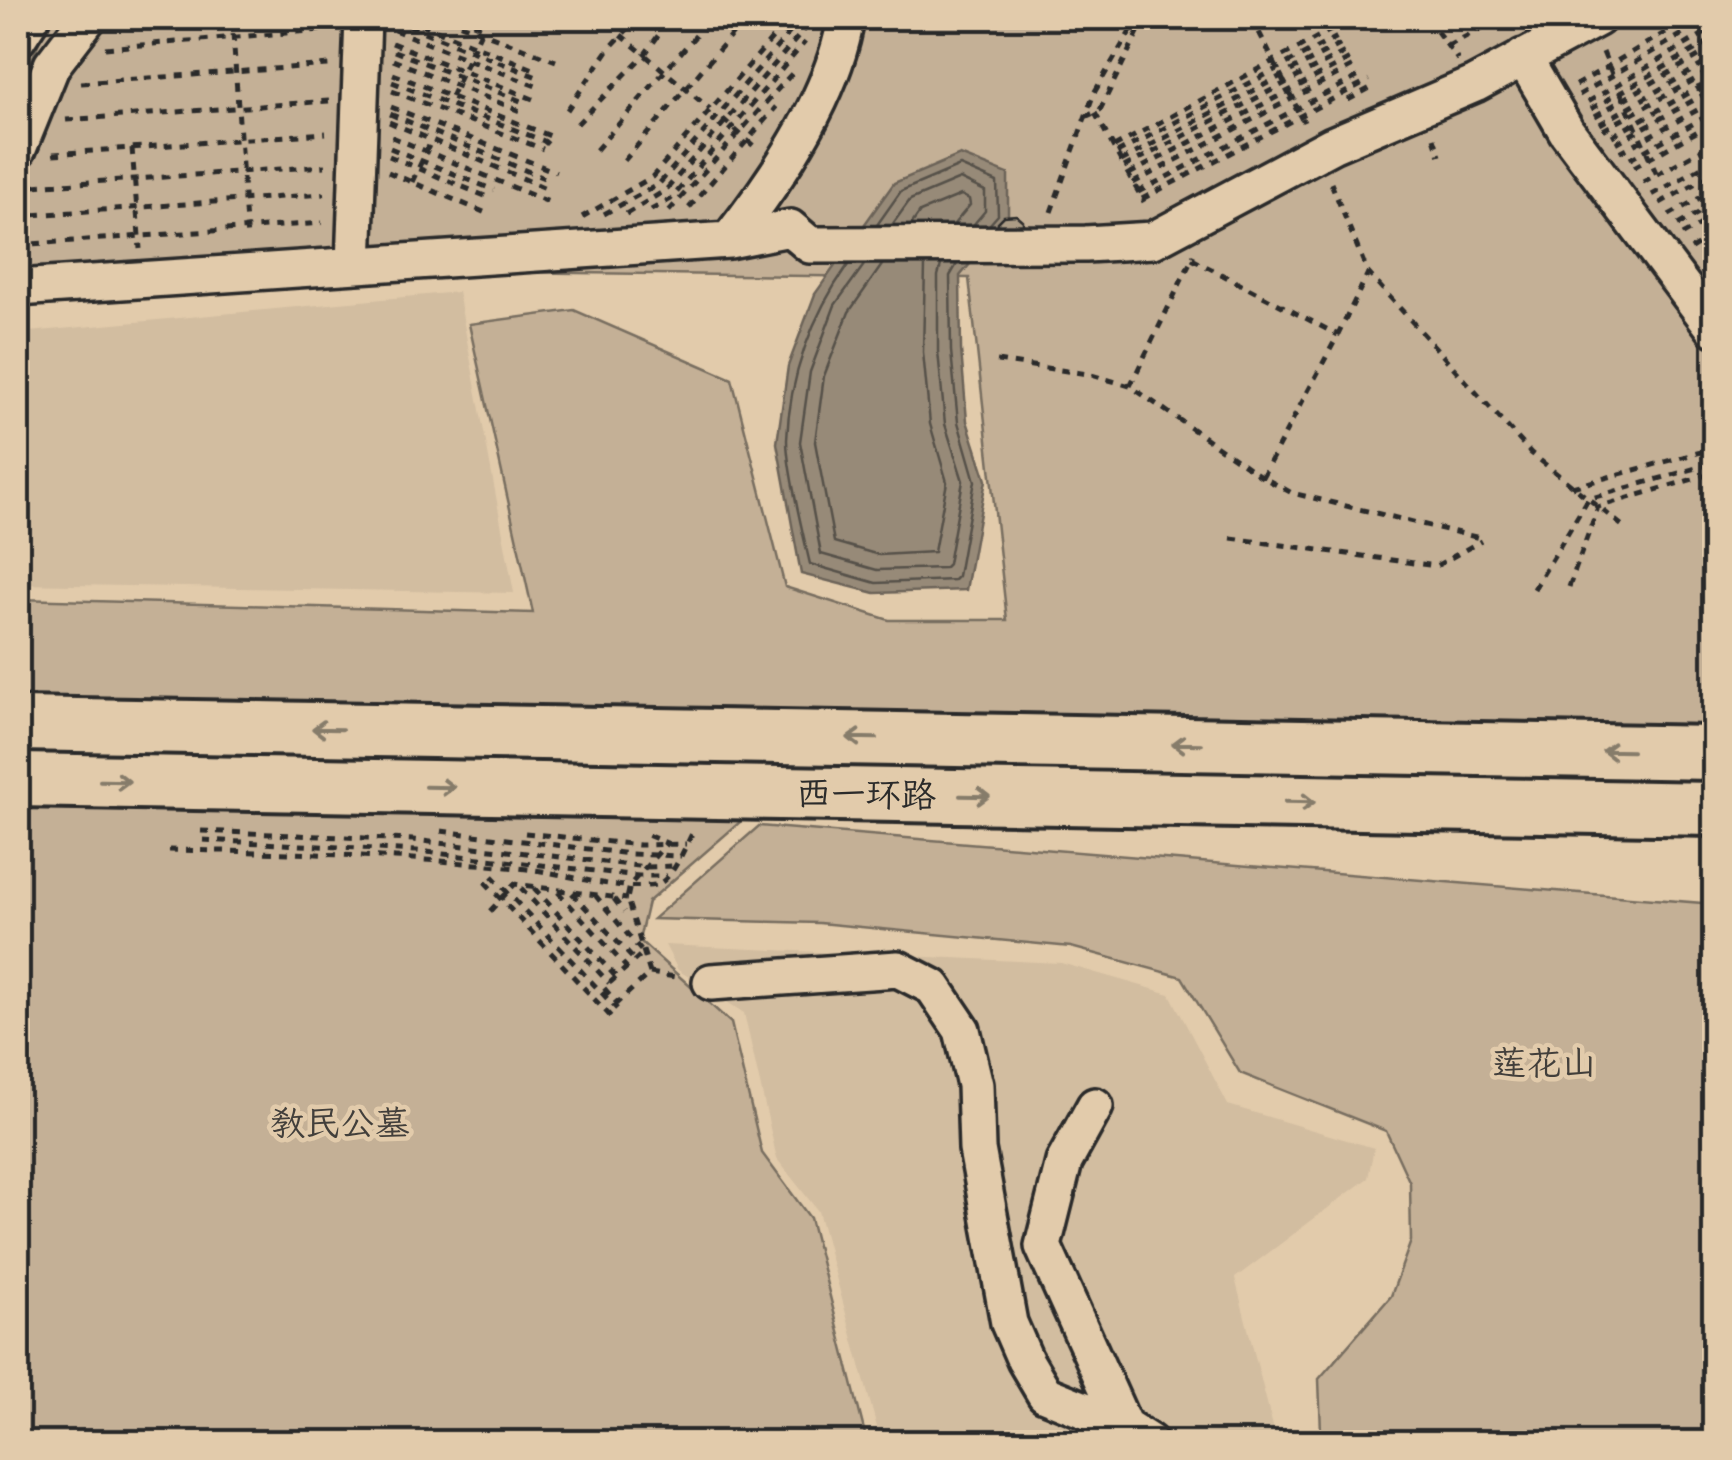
<svg xmlns="http://www.w3.org/2000/svg" width="1732" height="1460" viewBox="0 0 1732 1460" font-family="'Comic Neue','LXGW WenKai TC',sans-serif">
	<style>
		.built { fill: #d2bda0 }
		.green { fill: #c4b096; stroke: #786e60; stroke-width: 2.5 }
		.water { fill: #978a78; stroke: #6c6459; stroke-width: 2.5 }
		.lines { fill: none; stroke-linecap: round; stroke-linejoin: round }
		.shore { stroke: #56514a; stroke-width: 2.5 }
		.building { fill: #ac9c85; stroke: #2b2b2b; stroke-width: 2.5 }
		.minor-casing { stroke: #2b2b2b; stroke-width: 42 }
		.highway-casing { stroke: #2b2b2b; stroke-width: 60 }
		.path { stroke: #2b2b2b; stroke-width: 5; stroke-dasharray: 8 8; stroke-linecap: butt }
		.minor { stroke: #e2cbab; stroke-width: 35 }
		.highway { stroke: #e2cbab; stroke-width: 52 }
		.oneway { stroke: #867b6b }
		.labels { text-anchor: middle; stroke-width: 9; stroke-linejoin: round; paint-order: stroke }
		.street-label { font-size: 35px; fill: #2b2b2b; stroke: #e2cbab }
		.park-label { font-size: 35px; fill: #423f3b; stroke: #e2cbab }
	</style>
	<rect width="100%" height="100%" fill="#e2cbab"/>
	<filter id="ink" filterUnits="userSpaceOnUse"><feTurbulence type="fractalNoise" baseFrequency=".01" numOctaves="2"/><feDisplacementMap in="SourceGraphic" scale="20" xChannelSelector="R" yChannelSelector="G"/><feConvolveMatrix kernelMatrix="1 2 1 2 8 2 1 2 1" color-interpolation-filters="sRGB"/></filter>
	<g filter="url(#ink)">
		<path class="built" d="M 458,292 L 514,593 L 18,584 L 18,333 Z
			M 665,945 L 1061,963 L 1170,994 L 1228,1105 L 1374,1148 L 1368,1178 L 1235,1278 L 1277,1442 L 881,1442 L 818,1211 L 777,1159 L 744,1013 L 678,970 Z"/>
		<path class="green" d="M 55,18 L 1714,18 L 1714,734 L 18,704 L 18,599 L 533,613 L 469,324 L 574,310 L 732,379 L 785,587 L 889,620 L 1007,620 L 969,278 L 493,272 L 18,307 L 18,94 L 43,32 Z
			M 18,797 L 755,809 L 648,902 L 639,940 L 731,1023 L 762,1153 L 810,1218 L 867,1442 L 18,1442 Z
			M 759,826 L 1714,904 L 1714,1442 L 1329,1442 L 1321,1432 L 1319,1379 L 1391,1296 L 1411,1241 L 1410,1183 L 1386,1131 L 1240,1073 L 1182,977 L 1071,947 L 819,923 L 653,919 Z"/>
		<path class="water" d="M 960,155 L 1008,174 L 1008,219 L 960,276 L 961,350 L 967,421 L 986,480 L 966,590 L 875,593 L 801,574 L 777,443 L 788,366 L 815,294 L 894,183 Z"/>
		<g class="lines">
			<path class="shore" d="M 877,225 L 901,191 L 960,166 L 997,182 L 998,215 L 990,224
				M 892,225 L 910,200 L 960,179 L 985,191 L 985,211 L 974,224
				M 911,225 L 920,212 L 961,195 L 969,199 L 970,205 L 954,224
				M 848,265 C 812,315 789,377 787,440 C 787,469 803,534 810,564 L 876,583 L 954,580 L 958,576 L 975,481 L 958,422 L 951,351 L 950,276 L 957,264
				M 864,265 L 835,305 L 810,372 L 800,442 L 821,554 L 877,570 L 944,568 L 948,564 L 963,481 L 945,424 L 938,351 L 938,276 L 941,265
				M 882,265 L 849,312 L 824,376 L 815,442 L 834,542 L 879,555 L 934,552 L 947,482 L 930,424 L 923,352 L 925,265"/>
		</g>
		<path class="building" d="M 1016,215 L 1023,221 L 1023,236 L 998,237 L 998,222 L 1004,216 Z"/>
		<g class="lines">
			<defs>
				<path id="minor" d="M 18,38 L 31,18
					M 1523,57 L 1567,132 L 1714,328
					M 18,149 L 52,65 L 88,18
					M 729,240 L 790,228 L 810,245 L 1086,244 L 1153,240 L 1332,145 L 1475,84 L 1598,18
					M 354,265 L 363,18
					M 18,288 L 729,240 C 777,179 834,95 846,18
					M 711,982 L 898,969 L 933,987 L 962,1030 L 975,1085 L 977,1149 L 1009,1323 L 1025,1360 L 1045,1394 L 1124,1426 L 1149,1442
					M 1095,1106 L 1064,1162 L 1043,1246 L 1124,1426"/>
				<path id="highway" d="M 18,724 L 1714,753
					M 18,780 L 1714,809"/>
			</defs>
			<use href="#minor" class="minor-casing"/>
			<use href="#highway" class="highway-casing"/>
			<path class="path" d="M 232,18 L 247,239
				M 406,18 L 536,70
				M 445,18 L 556,61
				M 1252,18 L 1304,122
				M 1427,18 L 1458,60
				M 1657,18 L 1660,34
				M 394,20 L 542,79
				M 394,30 L 536,86
				M 621,35 L 710,109
				M 392,43 L 533,99
				M 1448,46 L 1501,18
				M 105,48 L 333,29
				M 394,51 L 526,103
				M 1603,52 L 1612,74
				M 393,60 L 525,113
				M 393,74 L 553,137
				M 392,82 L 544,141 L 551,147
				M 81,83 L 329,65
				M 1698,84 L 1714,117
				M 1576,85 L 1690,18
				M 392,91 L 543,149
				M 1621,93 L 1657,175
				M 1579,95 L 1710,18
				M 451,97 L 483,27 L 461,18
				M 1348,100 L 1374,86
				M 1588,102 L 1714,28
				M 391,107 L 556,172
				M 1591,109 L 1714,39
				M 567,110 L 609,49 L 638,18
				M 1095,113 L 1122,163
				M 390,114 L 544,178
				M 1595,116 L 1714,47
				M 1085,117 L 1100,110 L 1145,18
				M 723,119 L 756,148
				M 66,120 L 329,101
				M 389,122 L 548,189
				M 577,124 L 645,54 L 671,18
				M 1600,124 L 1714,58
				M 1603,130 L 1714,69
				M 1612,136 L 1714,79
				M 392,137 L 551,203
				M 1434,138 L 1440,156
				M 1616,143 L 1714,89
				M 1114,147 L 1353,18
				M 132,148 L 140,249
				M 390,148 L 494,190
				M 596,150 L 711,18
				M 1620,152 L 1714,101
				M 1117,153 L 1343,34
				M 53,154 L 326,133
				M 389,156 L 492,199
				M 1630,159 L 1714,112
				M 624,161 L 746,18
				M 1121,161 L 1347,41
				M 1124,167 L 1349,50
				M 1634,167 L 1714,122
				M 388,172 L 486,213
				M 1127,172 L 1144,202
				M 1129,174 L 1354,57
				M 412,182 L 432,139
				M 1643,182 L 1714,143
				M 1133,183 L 1357,64
				M 1331,183 L 1368,273 L 1531,453 L 1625,528
				M 18,187 L 325,166
				M 1138,192 L 1363,74
				M 1652,195 L 1714,160
				M 1142,199 L 1369,80
				M 1660,203 L 1714,173
				M 689,208 L 776,107
				M 651,210 L 671,199 L 805,42
				M 669,211 L 795,70
				M 1051,212 L 1094,93 L 1138,18
				M 604,214 L 659,184 L 802,18
				M 626,214 L 666,190 L 811,22
				M 1669,215 L 1714,190
				M 18,216 L 324,194
				M 582,217 L 652,177 L 790,18
				M 1678,225 L 1714,204
				M 1682,235 L 1714,217
				M 18,245 L 322,223
				M 1691,249 L 1714,235
				M 1700,257 L 1714,248
				M 1192,259 L 1338,335
				M 997,361 L 1088,374 L 1130,386 L 1262,477 L 1292,493 L 1484,539
				M 1130,386 L 1194,255
				M 1262,477 L 1338,335 L 1368,273
				M 1572,487 L 1712,449
				M 1231,538 L 1436,566 L 1481,541
				M 1569,587 L 1598,507 L 1714,473
				M 1534,589 L 1588,499 L 1714,463
				M 201,831 L 413,840 L 647,867 L 673,866
				M 441,831 L 630,854 L 681,856
				M 525,833 L 639,845 L 686,844
				M 203,840 L 417,851 L 639,876 L 667,876
				M 169,850 C 289,852 408,856 527,869 C 565,873 618,892 655,885 C 672,882 685,846 693,832
				M 492,876 L 617,1009
				M 485,882 L 611,1017
				M 521,888 L 609,983
				M 534,888 L 616,977
				M 558,892 L 627,968
				M 572,893 L 635,961
				M 595,895 L 643,953 L 604,988 L 617,1003 L 650,973 L 627,899 L 630,885 L 667,843 L 647,835
				M 614,899 L 624,912
				M 490,911 L 515,884 L 627,899
				M 650,973 L 681,978"/>
			<use href="#minor" class="minor"/>
			<use href="#highway" class="highway"/>
		</g>
		<defs><path id="oneway-shaft" d="M-6 0H5M1.5-3L5.5 0L1.5 3" fill="none" stroke-width="1.6" stroke-linecap="round" stroke-linejoin="round" transform="scale(2.5)"/></defs>
		<g class="oneway">
			<use href="#oneway-shaft" transform="translate(327 729) rotate(-179)"/>
			<use href="#oneway-shaft" transform="translate(862 738) rotate(-179)"/>
			<use href="#oneway-shaft" transform="translate(1187 744) rotate(-179)"/>
			<use href="#oneway-shaft" transform="translate(1617 751) rotate(-179)"/>
			<use href="#oneway-shaft" transform="translate(115 781) rotate(1)"/>
			<use href="#oneway-shaft" transform="translate(440 787) rotate(1)"/>
			<use href="#oneway-shaft" transform="translate(975 796) rotate(1)"/>
			<use href="#oneway-shaft" transform="translate(1300 802) rotate(1)"/>
		</g>
	</g>
	<g class="labels">
		<g class="street-label">
			<text transform="translate(866 794) rotate(1)" y="12">西一环路</text>
		</g>
		<g class="park-label">
			<text x="1544" y="1075">莲花山</text>
			<text x="340" y="1135">教民公墓</text>
		</g>
	</g>
	<rect width="1732" height="1460" fill="none" stroke="#e2cbab" stroke-width="60"/>
	<rect x="30" y="30" width="1672" height="1400" fill="none" stroke="#2b2b2b" stroke-width="4" filter="url(#ink)"/>
</svg>
